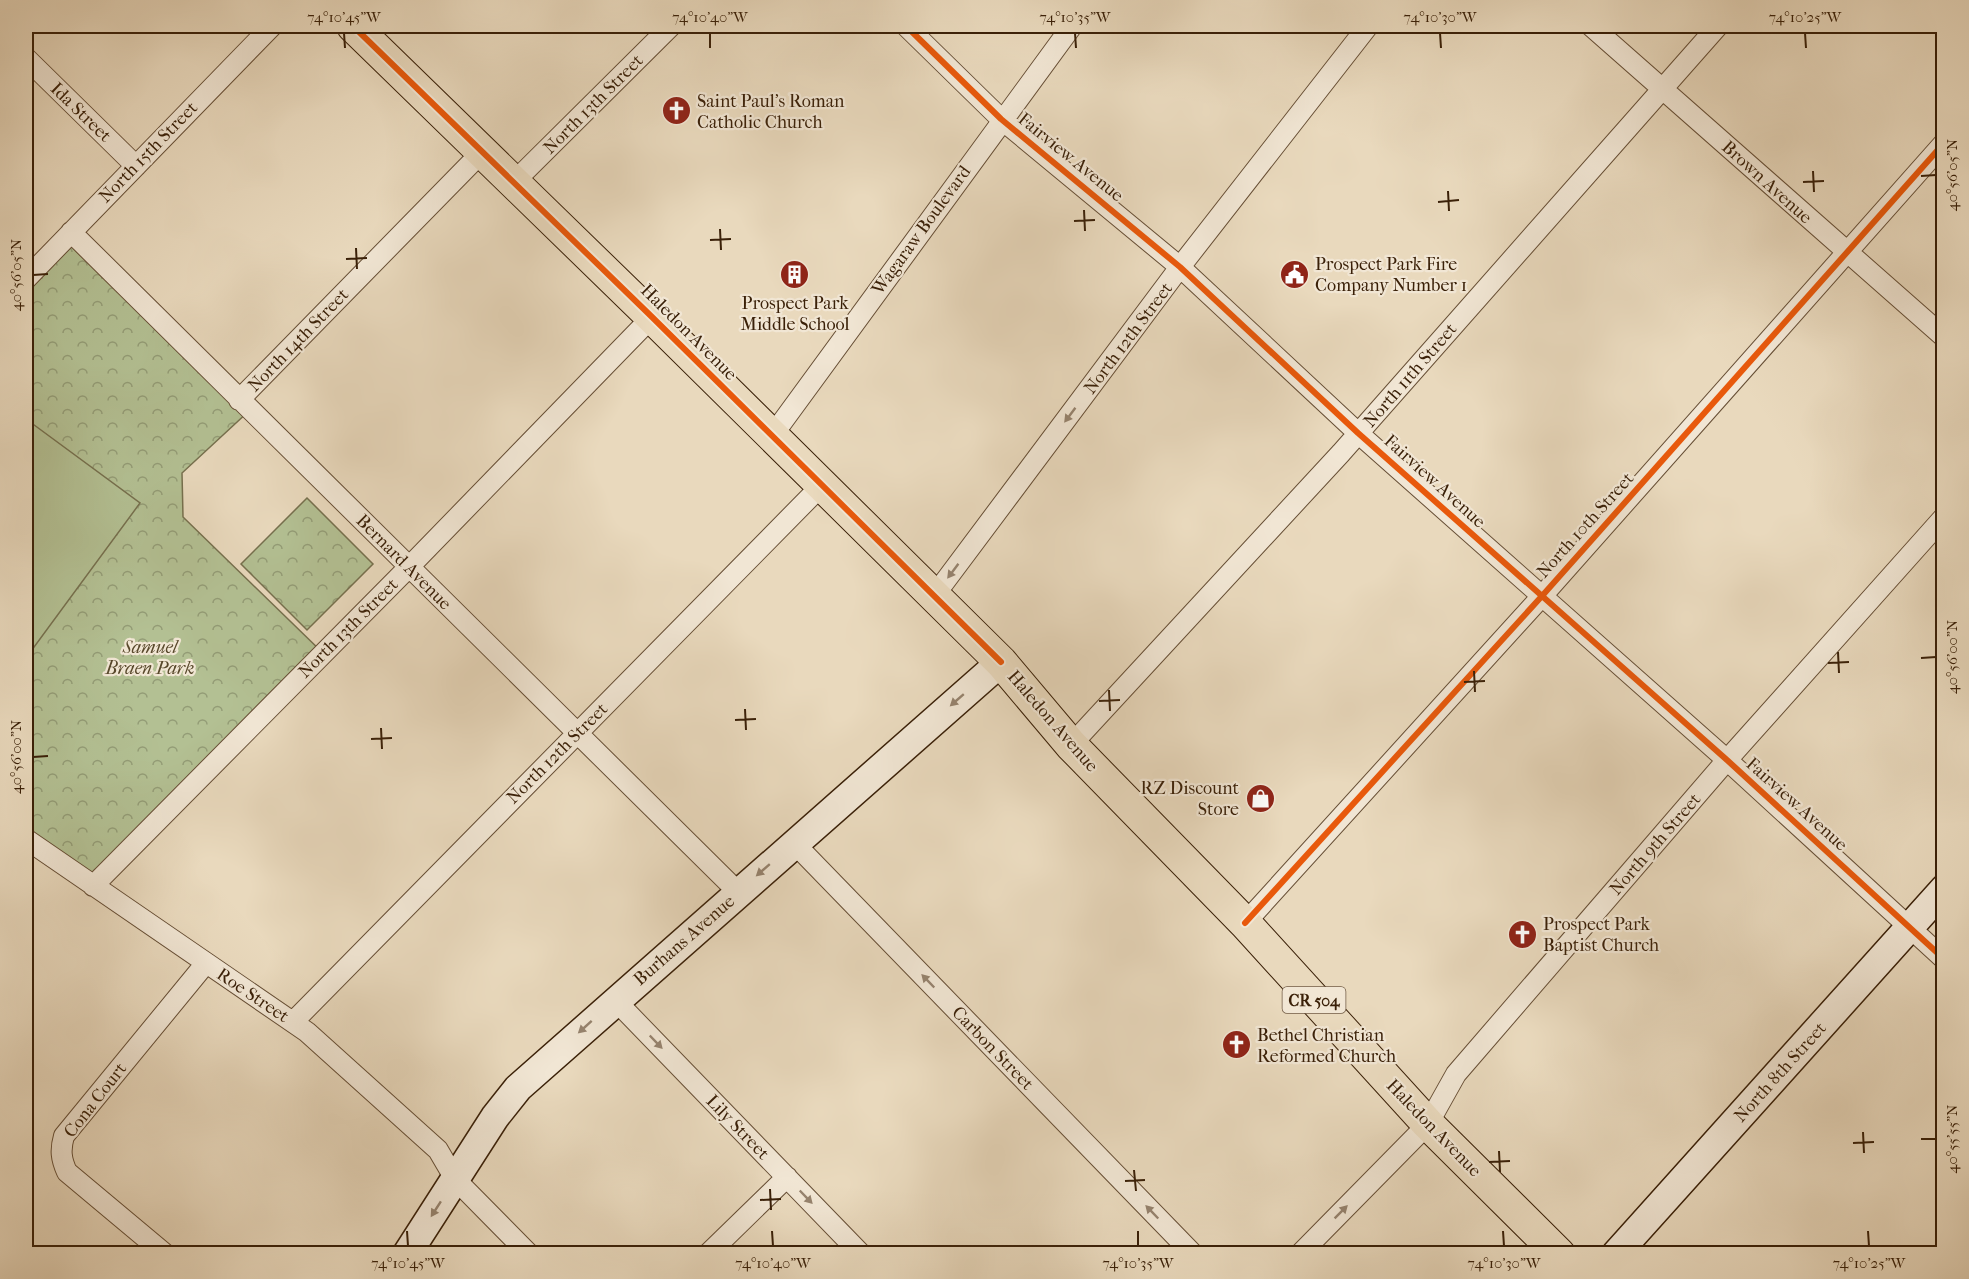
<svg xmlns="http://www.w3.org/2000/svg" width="1969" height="1279" viewBox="0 0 1969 1279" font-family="'IM FELL French Canon',serif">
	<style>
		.park { fill: url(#park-crowns); stroke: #76704e; stroke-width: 1.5 }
		.pitch { fill: #b3c093; stroke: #76704e; stroke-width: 1.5 }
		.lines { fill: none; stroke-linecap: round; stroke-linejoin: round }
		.street-casing { stroke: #664e35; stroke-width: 22 }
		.secondary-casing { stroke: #3a2008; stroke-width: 31 }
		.primary-casing { stroke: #3a2008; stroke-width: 34 }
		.street { stroke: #f1e6d4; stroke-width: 20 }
		.secondary { stroke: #f1e6d4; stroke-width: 28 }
		.primary { stroke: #e9d9bd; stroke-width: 32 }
		.cycleway-casing { stroke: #f1e6d4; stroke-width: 10 }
		.cycleway { stroke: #e8590c; stroke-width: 6 }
		.oneway { fill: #96836e }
		.ticks { fill: none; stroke: #3a2008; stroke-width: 2 }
		.labels { text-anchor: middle; stroke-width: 4.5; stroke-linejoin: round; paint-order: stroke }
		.shield { fill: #f1e6d4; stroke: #715b45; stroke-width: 1.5 }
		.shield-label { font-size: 16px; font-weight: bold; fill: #3a2008 }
		.poi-label { font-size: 18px; fill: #3a2008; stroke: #f1e6d4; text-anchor: start }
		.street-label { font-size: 18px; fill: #3a2008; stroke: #f1e6d4 }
		.park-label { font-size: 18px; font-style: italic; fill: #58482b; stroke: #f1e6d4 }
		.neatline { fill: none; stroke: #3a2008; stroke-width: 2 }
		.ticks-label { font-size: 15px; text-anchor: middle; fill: #3a2008 }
	</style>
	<defs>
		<pattern id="park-crowns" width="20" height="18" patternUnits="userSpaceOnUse" patternTransform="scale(1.5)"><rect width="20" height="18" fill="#b3c093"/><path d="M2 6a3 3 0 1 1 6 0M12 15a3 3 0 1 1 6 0" fill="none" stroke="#939c76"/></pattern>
	</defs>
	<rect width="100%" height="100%" fill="#e9d9bd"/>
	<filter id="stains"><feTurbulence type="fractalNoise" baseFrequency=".00333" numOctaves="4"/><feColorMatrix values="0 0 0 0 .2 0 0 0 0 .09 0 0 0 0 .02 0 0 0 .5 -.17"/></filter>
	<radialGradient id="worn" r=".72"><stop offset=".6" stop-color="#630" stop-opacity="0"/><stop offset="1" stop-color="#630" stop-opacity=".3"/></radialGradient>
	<path class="park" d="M 72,231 L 250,410 L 182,473 L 183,517 L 326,656 L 98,889 L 26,839 L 26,277 Z
		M 307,498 L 373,564 L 307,630 L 241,564 Z"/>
	<path class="pitch" d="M 26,419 L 140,503 L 26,658 Z"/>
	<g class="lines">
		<defs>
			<path id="street" d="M 906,26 L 1001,119 L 1180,267 L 1358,433 L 1727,760 L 1944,959
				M 1591,26 L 1944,337
				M 26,58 L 136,166
				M 514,182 L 671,26
				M 71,232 L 738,892
				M 26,279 L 272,26
				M 239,400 L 483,151
				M 772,436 L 1072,26
				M 934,596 L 1180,267 L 1368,26
				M 1071,745 L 1341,453 L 1718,26
				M 26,839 L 307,1032 L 438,1150 L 455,1179 L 529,1254
				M 794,843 L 1193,1254
				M 93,886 L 409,567 L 652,317
				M 1245,923 L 1542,596 L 1944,143
				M 615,1000 L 861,1254
				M 293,1022 L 822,485
				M 165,1254 L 67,1172 C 61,1159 60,1150 64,1136 L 206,963
				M 708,1254 L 787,1177
				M 1300,1254 L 1428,1124 L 1456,1074 L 1727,760 L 1944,517"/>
			<path id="secondary" d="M 407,1254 L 495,1117 L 518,1088 L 1001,662
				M 1616,1254 L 1944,889"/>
			<path id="primary" d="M 353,26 L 652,317 L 1001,662 L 1071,745 L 1245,923 L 1428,1124 L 1559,1254"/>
		</defs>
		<use href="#street" class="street-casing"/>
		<use href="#secondary" class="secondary-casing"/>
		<use href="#primary" class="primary-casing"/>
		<use href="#street" class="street"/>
		<use href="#secondary" class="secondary"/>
		<use href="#primary" class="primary"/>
		<defs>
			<path id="cycleway" d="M 353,26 L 652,317 L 1001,662
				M 906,26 L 1001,119 L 1180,267 L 1358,433 L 1727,760 L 1944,959
				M 1245,923 L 1542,596 L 1944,143"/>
		</defs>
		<use href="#cycleway" class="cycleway-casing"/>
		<use href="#cycleway" class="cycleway"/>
	</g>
	<defs><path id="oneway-solid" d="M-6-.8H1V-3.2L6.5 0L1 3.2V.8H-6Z" transform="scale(1.5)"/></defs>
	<g class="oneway">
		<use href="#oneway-solid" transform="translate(1070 415) rotate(127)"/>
		<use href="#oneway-solid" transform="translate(953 571) rotate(127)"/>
		<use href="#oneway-solid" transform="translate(957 700) rotate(139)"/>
		<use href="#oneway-solid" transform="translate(763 870) rotate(139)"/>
		<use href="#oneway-solid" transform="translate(928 981) rotate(-134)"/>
		<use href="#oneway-solid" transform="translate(585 1027) rotate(138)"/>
		<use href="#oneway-solid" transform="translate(656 1042) rotate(46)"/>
		<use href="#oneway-solid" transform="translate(806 1197) rotate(46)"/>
		<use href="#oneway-solid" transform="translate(436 1209) rotate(123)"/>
		<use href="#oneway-solid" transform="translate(1152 1212) rotate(-134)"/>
		<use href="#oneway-solid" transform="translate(1341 1212) rotate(-45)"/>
	</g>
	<path class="ticks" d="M 344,33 L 345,48M 710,33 L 710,48M 1075,33 L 1076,48M 1440,33 L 1441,48M 1805,33 L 1806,48M 1813,171 L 1814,192M 1921,176 L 1936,175M 1803,182 L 1824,181M 1448,191 L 1449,211M 1438,202 L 1459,200M 1084,210 L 1085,231M 1074,221 L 1095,220M 720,229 L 721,250M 710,240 L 731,239M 356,248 L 357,269M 346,259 L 367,258M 33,275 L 48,274M 1838,652 L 1839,673M 1921,658 L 1936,657M 1828,663 L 1849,662M 1474,671 L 1475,692M 1464,682 L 1485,681M 1109,690 L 1110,711M 1099,701 L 1120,700M 745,709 L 746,730M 735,720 L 756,719M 381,728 L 382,749M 371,739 L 392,738M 33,757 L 48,756M 1863,1132 L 1864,1153M 1921,1139 L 1936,1139M 1853,1143 L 1874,1142M 1499,1151 L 1500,1172M 1489,1162 L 1510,1161M 1134,1170 L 1136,1191M 1125,1181 L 1145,1180M 770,1189 L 771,1210M 760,1200 L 781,1199M 407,1231 L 408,1246M 772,1231 L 773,1246M 1138,1231 L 1138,1246M 1503,1231 L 1504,1246M 1868,1231 L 1869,1246"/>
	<defs>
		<symbol id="church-disc" viewBox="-11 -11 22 22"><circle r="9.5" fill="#8f2418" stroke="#f1e6d4"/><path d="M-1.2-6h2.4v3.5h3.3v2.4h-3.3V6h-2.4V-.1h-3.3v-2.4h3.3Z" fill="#fff"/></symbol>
		<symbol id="building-disc" viewBox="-11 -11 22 22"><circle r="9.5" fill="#8f2418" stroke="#f1e6d4"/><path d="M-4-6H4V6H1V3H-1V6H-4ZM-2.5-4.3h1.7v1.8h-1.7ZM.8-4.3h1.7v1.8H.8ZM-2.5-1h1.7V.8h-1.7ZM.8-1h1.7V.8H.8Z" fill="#fff"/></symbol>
		<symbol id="civic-disc" viewBox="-11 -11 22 22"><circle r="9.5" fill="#8f2418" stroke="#f1e6d4"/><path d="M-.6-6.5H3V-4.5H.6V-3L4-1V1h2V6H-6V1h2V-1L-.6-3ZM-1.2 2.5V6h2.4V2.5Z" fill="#fff"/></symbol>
		<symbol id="shop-disc" viewBox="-11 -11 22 22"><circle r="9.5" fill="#8f2418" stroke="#f1e6d4"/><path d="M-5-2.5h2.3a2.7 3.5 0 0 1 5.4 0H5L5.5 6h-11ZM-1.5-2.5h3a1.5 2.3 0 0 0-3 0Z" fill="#fff"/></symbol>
	</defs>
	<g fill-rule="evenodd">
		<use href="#church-disc" x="660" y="94" width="33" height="33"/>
		<use href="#building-disc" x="778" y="258" width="33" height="33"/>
		<use href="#civic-disc" x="1278" y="258" width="33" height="33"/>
		<use href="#shop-disc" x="1244" y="782" width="33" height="33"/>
		<use href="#church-disc" x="1506" y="918" width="33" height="33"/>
		<use href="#church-disc" x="1220" y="1028" width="33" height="33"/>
	</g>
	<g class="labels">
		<rect class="shield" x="1282.5" y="987" width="63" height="26" rx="4.5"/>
		<g class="shield-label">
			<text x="1314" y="1006">CR 504</text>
		</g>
		<g class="poi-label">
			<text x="697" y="107">Saint Paul's Roman<tspan x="697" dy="21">Catholic Church</tspan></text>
			<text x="1315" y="270">Prospect Park Fire<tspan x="1315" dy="21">Company Number 1</tspan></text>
			<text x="795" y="309" text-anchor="middle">Prospect Park<tspan x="795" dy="21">Middle School</tspan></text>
			<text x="1239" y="794" text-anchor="end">RZ Discount<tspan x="1239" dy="21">Store</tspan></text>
			<text x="1543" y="930">Prospect Park<tspan x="1543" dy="21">Baptist Church</tspan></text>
			<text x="1257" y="1041">Bethel Christian<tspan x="1257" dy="21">Reformed Church</tspan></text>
		</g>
		<g class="street-label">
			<text transform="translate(593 104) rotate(-45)" y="6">North 13th Street</text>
			<text transform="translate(81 112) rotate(44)" y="6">Ida Street</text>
			<text transform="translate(148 152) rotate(-46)" y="6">North 15th Street</text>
			<text transform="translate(1071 157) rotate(39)" y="6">Fairview Avenue</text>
			<text transform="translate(1767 182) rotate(42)" y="6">Brown Avenue</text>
			<text transform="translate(921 230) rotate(-54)" y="6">Wagaraw Boulevard</text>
			<text transform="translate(689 332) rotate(45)" y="6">Haledon Avenue</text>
			<text transform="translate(1128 338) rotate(-53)" y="6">North 12th Street</text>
			<text transform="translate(298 340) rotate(-46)" y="6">North 14th Street</text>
			<text transform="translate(1410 375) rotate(-49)" y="6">North 11th Street</text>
			<text transform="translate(1435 481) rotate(42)" y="6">Fairview Avenue</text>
			<text transform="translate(1585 525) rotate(-48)" y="6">North 10th Street</text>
			<text transform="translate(404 562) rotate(45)" y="6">Bernard Avenue</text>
			<text transform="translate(348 628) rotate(-45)" y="6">North 13th Street</text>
			<text transform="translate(1053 721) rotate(49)" y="6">Haledon Avenue</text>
			<text transform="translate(557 753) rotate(-45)" y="6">North 12th Street</text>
			<text transform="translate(1797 804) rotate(42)" y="6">Fairview Avenue</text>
			<text transform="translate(1655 844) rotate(-49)" y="6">North 9th Street</text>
			<text transform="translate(684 940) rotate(-41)" y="6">Burhans Avenue</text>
			<text transform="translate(253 995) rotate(34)" y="6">Roe Street</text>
			<text transform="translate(993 1048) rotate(46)" y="6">Carbon Street</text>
			<text transform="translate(1780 1072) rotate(-48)" y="6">North 8th Street</text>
			<text transform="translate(95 1100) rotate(-52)" y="6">Cona Court</text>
			<text transform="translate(738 1127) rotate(46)" y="6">Lily Street</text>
			<text transform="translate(1434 1128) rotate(46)" y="6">Haledon Avenue</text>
		</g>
		<g class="park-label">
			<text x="150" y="653">Samuel<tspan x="150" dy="21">Braen Park</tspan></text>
		</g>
	</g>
	<rect width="1969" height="1279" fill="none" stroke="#e9d9bd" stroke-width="66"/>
	<rect x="33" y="33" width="1903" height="1213" class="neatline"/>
	<g class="ticks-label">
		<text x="344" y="22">74°10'45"W</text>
		<text x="710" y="22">74°10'40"W</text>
		<text x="1075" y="22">74°10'35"W</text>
		<text x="1440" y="22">74°10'30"W</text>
		<text x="1805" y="22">74°10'25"W</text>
		<text transform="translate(1952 175) rotate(-90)" y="5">40°56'05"N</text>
		<text transform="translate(16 275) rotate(-90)" y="5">40°56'05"N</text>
		<text transform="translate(1952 657) rotate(-90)" y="5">40°56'00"N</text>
		<text transform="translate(16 757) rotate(-90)" y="5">40°56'00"N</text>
		<text transform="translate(1952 1139) rotate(-90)" y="5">40°55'55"N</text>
		<text x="408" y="1268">74°10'45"W</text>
		<text x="773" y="1268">74°10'40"W</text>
		<text x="1138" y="1268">74°10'35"W</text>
		<text x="1504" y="1268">74°10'30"W</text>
		<text x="1869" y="1268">74°10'25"W</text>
	</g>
	<rect width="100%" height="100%" filter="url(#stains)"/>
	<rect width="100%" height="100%" fill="url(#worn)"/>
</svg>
